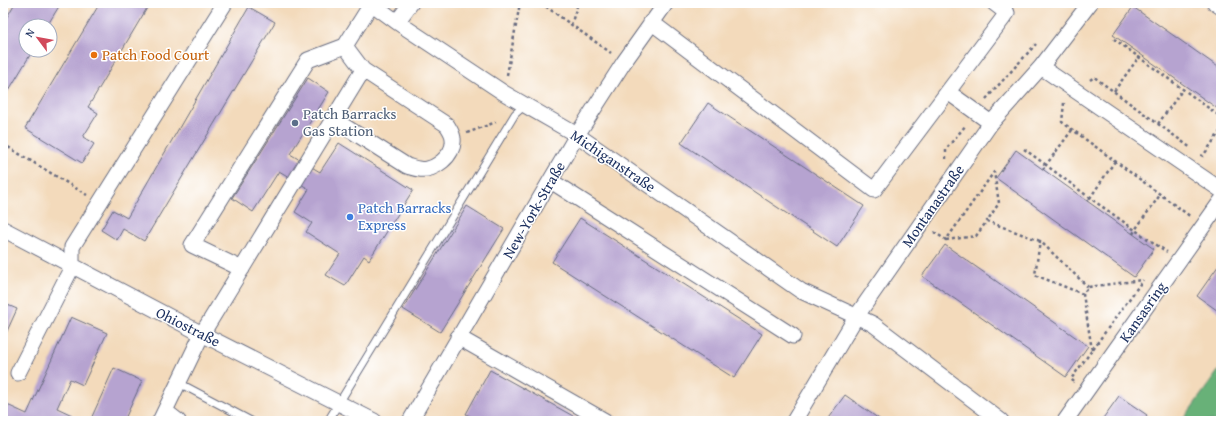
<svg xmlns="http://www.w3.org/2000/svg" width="1224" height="424" viewBox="0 0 1224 424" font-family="'Gentium Book Plus',serif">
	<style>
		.forest { fill: #67b178; stroke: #41706b }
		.building { fill: #b6a3d0 }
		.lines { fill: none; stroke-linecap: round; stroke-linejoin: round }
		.service-casing { stroke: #676b7f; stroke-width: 9 }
		.minor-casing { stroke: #676b7f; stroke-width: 17 }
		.path { stroke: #676b7f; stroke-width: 2.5; stroke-dasharray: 3 3; stroke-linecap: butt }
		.service { stroke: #fff; stroke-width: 7 }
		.minor { stroke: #fff; stroke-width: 15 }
		.food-dot { fill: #e8710a; stroke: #fff; stroke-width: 1.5 }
		.service-dot { fill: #5c6f8a; stroke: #fff; stroke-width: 1.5 }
		.shop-dot { fill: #3f7fe0; stroke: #fff; stroke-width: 1.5 }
		.labels { text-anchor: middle; stroke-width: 3; stroke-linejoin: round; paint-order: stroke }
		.food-label { font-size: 15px; fill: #c56008; stroke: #fff; text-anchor: start }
		.service-label { font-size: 15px; fill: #4e5e75; stroke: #fff; text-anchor: start }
		.street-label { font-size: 15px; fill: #1b2f5e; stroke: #fff }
		.shop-label { font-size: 15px; fill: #366cbe; stroke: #fff; text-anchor: start }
	</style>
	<rect width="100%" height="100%" fill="#fff"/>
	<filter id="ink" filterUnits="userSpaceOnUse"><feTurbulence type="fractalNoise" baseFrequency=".025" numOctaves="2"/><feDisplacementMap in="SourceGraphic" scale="8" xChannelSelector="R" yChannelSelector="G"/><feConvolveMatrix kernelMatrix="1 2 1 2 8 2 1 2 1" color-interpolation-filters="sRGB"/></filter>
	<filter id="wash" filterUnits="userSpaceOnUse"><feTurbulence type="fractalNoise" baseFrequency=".012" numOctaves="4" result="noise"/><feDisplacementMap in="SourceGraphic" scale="16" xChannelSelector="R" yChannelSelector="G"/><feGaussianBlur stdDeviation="0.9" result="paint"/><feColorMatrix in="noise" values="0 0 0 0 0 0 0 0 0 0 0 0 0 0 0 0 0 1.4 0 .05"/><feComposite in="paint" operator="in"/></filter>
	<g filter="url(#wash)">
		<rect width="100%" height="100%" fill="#f3dabb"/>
		<path class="forest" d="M 1221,367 L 1221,421 L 1182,421 Z"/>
		<g id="blocks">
			<path class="building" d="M 15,3 L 61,3 L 47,26 L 26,26 L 26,50 L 33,50 L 3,100 L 3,24 Z
				M 100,3 L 150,3 L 88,107 L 98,113 L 83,137 L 94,144 L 82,163 L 25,128 Z
				M 249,7 L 275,22 L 144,241 L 123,229 L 117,240 L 101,230 L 113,210 L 127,218 Z
				M 1133,7 L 1221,69 L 1221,111 L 1113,35 Z
				M 308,78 L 329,92 L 290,154 L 320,172 L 339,143 L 413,190 L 369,260 L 364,256 L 345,286 L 326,275 L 340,254 L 306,232 L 312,223 L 295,212 L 309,189 L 279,171 L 253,212 L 232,198 Z
				M 708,103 L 864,206 L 837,247 L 681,143 Z
				M 1016,150 L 1154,249 L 1134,277 L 996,178 Z
				M 467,206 L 504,229 L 440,332 L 403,309 Z
				M 580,218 L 762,334 L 734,378 L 552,262 Z
				M 945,245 L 1088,346 L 1066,377 L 922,276 Z
				M 1221,262 L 1221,313 L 1197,296 Z
				M 3,303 L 17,309 L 3,340 Z
				M 71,317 L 107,333 L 83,385 L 70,379 L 57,408 L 72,415 L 69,421 L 3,421 L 3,403 L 27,414 Z
				M 114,368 L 142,381 L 124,421 L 90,421 Z
				M 490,370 L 582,421 L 479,421 L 466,414 Z
				M 845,395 L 882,421 L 826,421 Z
				M 1119,396 L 1147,415 L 1143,421 L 1101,421 Z"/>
		</g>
	</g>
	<g filter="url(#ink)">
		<use href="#blocks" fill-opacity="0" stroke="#676b7f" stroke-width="1"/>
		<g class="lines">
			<defs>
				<path id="service" d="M 179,383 L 251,421
					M 328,421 L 515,114 L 525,105"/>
				<path id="minor" d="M 371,3 L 397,22 L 504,93 L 577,135 L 801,291 L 873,324 L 1001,421
					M 1215,3 L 1221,7
					M 397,22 L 411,3
					M 651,22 L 874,190 L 1007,13 L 994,3
					M 1041,67 L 1221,190
					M 948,92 L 991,123
					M 333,119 L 407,166 C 411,167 415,169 419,169 C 434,172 455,155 453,139 C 453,134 450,130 447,125 L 363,70
					M 551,181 L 793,336
					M 3,229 L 202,334 L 374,421
					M 242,269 L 192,245 L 308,60 L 345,46
					M 458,337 L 605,421
					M 18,373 L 72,267 L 72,247 L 225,3
					M 165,411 L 178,421
					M 160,421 L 202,334 L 363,70 L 345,46 L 372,3
					M 410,421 L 577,135 L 624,62 L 666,3
					M 794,421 L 856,317 L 991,123 L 1041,67 L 1090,3
					M 1065,421 L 1221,201"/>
			</defs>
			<use href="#service" class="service-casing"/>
			<use href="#minor" class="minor-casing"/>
			<path class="path" d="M 541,3 L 611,53
				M 571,25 L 578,3
				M 1114,39 L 1221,117
				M 507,75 L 520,3
				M 1090,80 L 1094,77 L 1191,148
				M 1114,91 L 1139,57
				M 986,99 L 1036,44
				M 1064,103 L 1062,122 L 1191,217
				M 1158,124 L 1183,89
				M 1072,130 L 1046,165 L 1090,198 L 1087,201
				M 467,133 L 496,122
				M 3,144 L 87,195
				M 1024,149 L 1046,165 L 1043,169
				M 1201,155 L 1203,156 L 1221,130
				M 946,159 L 946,149 L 966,125
				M 1115,161 L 1090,198 L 1135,230 L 1160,195
				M 934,232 L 946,240 L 994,172 L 999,203 L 987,221
				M 1133,234 L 1135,230 L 1167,252
				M 946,240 L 976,236 L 987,221 L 1040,241
				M 1083,294 L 1035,275 L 1040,241 L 1088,287
				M 1092,350 L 1083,294 L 1088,287 L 1142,280
				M 1074,382 L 1071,379 L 1143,280"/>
			<use href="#service" class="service"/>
			<use href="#minor" class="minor"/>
		</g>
	</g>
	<circle class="food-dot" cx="94" cy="55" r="4"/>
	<circle class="service-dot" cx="295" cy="123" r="4"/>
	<circle class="shop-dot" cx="350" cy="217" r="4"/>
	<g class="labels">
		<g class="food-label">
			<text x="102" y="60">Patch Food Court</text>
		</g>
		<g class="service-label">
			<text x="303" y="119">Patch Barracks<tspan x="303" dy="17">Gas Station</tspan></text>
		</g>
		<g class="street-label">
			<text transform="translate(613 161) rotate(34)" y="5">Michiganstraße</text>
			<text transform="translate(933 206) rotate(-55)" y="5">Montanastraße</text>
			<text transform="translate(534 210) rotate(-60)" y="5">New-York-Straße</text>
			<text transform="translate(1143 312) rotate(-55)" y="5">Kansasring</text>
			<text transform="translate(188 327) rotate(27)" y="5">Ohiostraße</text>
		</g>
		<g class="shop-label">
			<text x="358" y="213">Patch Barracks<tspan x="358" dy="17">Express</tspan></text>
		</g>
	</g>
	<rect width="1224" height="424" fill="none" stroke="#fff" stroke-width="16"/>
	<g transform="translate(38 38) rotate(302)"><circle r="19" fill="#ffffff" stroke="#a4acbf"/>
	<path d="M0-3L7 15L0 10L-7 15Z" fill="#d1495b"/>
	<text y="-6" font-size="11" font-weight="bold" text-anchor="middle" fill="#1b2f5e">N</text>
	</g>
</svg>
